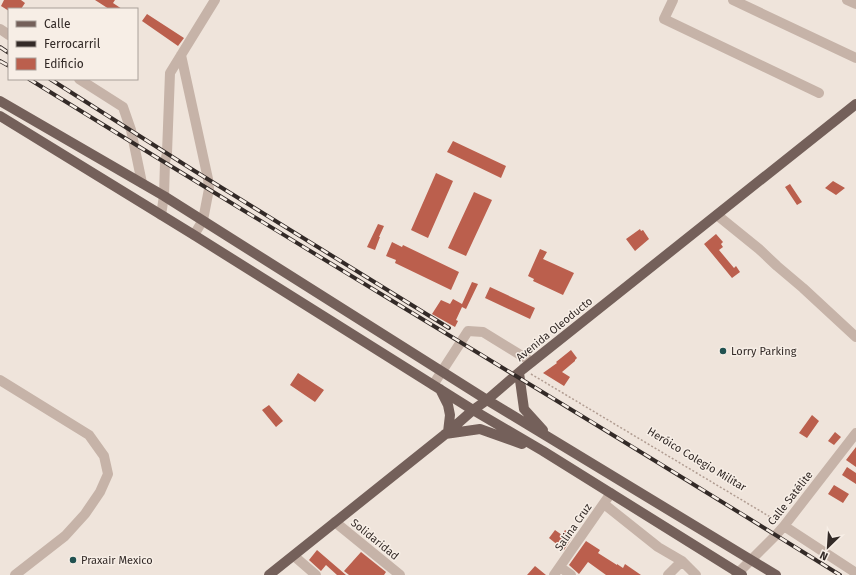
<svg xmlns="http://www.w3.org/2000/svg" width="856" height="575" viewBox="0 0 856 575" font-family="'Fira Sans',sans-serif">
	<style>
		.building { fill: #bb5f4d }
		.lines { fill: none; stroke-linecap: round; stroke-linejoin: round }
		.path { stroke: #b19d92; stroke-width: 1.5; stroke-dasharray: 2 2; stroke-linecap: butt }
		.minor { stroke: #c6b3a8; stroke-width: 10 }
		.major { stroke: #74605a; stroke-width: 10 }
		.rail-casing { stroke: #332a27; stroke-width: 4 }
		.rail { stroke: #f7eee6; stroke-width: 2.5; stroke-dasharray: 8; stroke-linecap: butt }
		.poi-dot { fill: #215150; stroke: #f7eee6; stroke-width: 1.5 }
		.labels { text-anchor: middle; stroke-width: 3; stroke-linejoin: round; paint-order: stroke }
		.street-label { font-size: 11px; fill: #332a27; stroke: #f7eee6 }
		.poi-label { font-size: 11px; fill: #332a27; stroke: #f7eee6; text-anchor: start }
	</style>
	<rect width="100%" height="100%" fill="#efe4db"/>
	<path class="building" d="M 4,0 L 21,0 L 25,3 L 21,9 L 9,9 L 9,11 L 1,6 Z
		M 95,0 L 115,0 L 113,3 L 122,9 L 109,9 Z
		M 147,14 L 184,38 L 178,46 L 142,21 Z
		M 453,141 L 506,166 L 501,178 L 447,152 Z
		M 436,173 L 453,181 L 428,238 L 411,230 Z
		M 833,181 L 845,188 L 836,195 L 825,188 Z
		M 790,184 L 802,202 L 797,205 L 785,187 Z
		M 474,192 L 492,200 L 466,256 L 448,248 Z
		M 378,224 L 384,226 L 379,237 L 380,237 L 375,250 L 367,247 Z
		M 640,229 L 641,231 L 643,230 L 649,239 L 635,251 L 626,239 Z
		M 716,234 L 723,242 L 721,244 L 723,247 L 719,250 L 734,268 L 736,266 L 740,272 L 732,278 L 704,244 Z
		M 392,242 L 402,247 L 403,245 L 459,272 L 451,290 L 395,263 L 396,260 L 386,256 Z
		M 540,249 L 547,252 L 543,259 L 574,273 L 563,295 L 533,281 L 534,279 L 528,276 Z
		M 472,282 L 478,284 L 466,309 L 462,307 L 456,320 L 458,321 L 455,327 L 432,314 L 441,300 L 450,304 L 453,299 L 462,304 Z
		M 490,287 L 535,308 L 530,319 L 485,298 Z
		M 571,350 L 577,358 L 575,360 L 575,361 L 562,372 L 570,377 L 564,386 L 543,373 L 557,363 L 556,362 Z
		M 298,373 L 324,390 L 315,402 L 290,385 Z
		M 269,405 L 283,421 L 276,427 L 262,410 Z
		M 812,415 L 819,421 L 807,438 L 799,433 Z
		M 835,432 L 841,437 L 834,445 L 828,441 Z
		M 856,447 L 856,467 L 846,460 Z
		M 847,467 L 856,473 L 856,484 L 842,475 Z
		M 834,485 L 849,494 L 843,503 L 828,494 Z
		M 555,530 L 562,535 L 565,530 L 573,536 L 564,550 L 549,538 Z
		M 586,541 L 600,550 L 598,553 L 617,565 L 617,564 L 623,568 L 625,564 L 641,575 L 606,575 L 588,562 L 579,574 L 569,565 Z
		M 317,550 L 346,575 L 337,575 L 326,565 L 321,571 L 309,560 Z
		M 361,552 L 386,572 L 384,575 L 349,575 L 344,571 Z
		M 535,566 L 546,575 L 527,575 Z"/>
	<g class="lines">
		<path class="path" d="M 531,374 L 777,521"/>
		<path class="minor" d="M 673,0 L 664,19 L 819,93
			M 733,0 L 856,58
			M 847,0 L 856,4
			M 0,29 L 9,35
			M 181,55 L 208,179 L 209,189 L 203,220 L 194,235
			M 79,79 L 123,107 L 131,130 L 142,183
			M 161,215 L 164,196 L 165,162 L 167,153 L 170,73 L 215,0
			M 717,215 L 759,249 L 777,266 L 803,288 L 856,337
			M 0,380 L 89,435 L 104,456 L 108,474 L 100,492 L 85,514 L 65,536 L 15,575
			M 433,385 L 468,331 L 483,332 L 532,362
			M 604,504 L 658,547 L 682,561 L 696,575
			M 335,522 L 400,575
			M 784,526 L 856,573
			M 294,556 L 316,575
			M 560,567 L 571,575
			M 554,575 L 611,493
			M 668,575 L 682,561
			M 736,575 L 776,535 L 784,526 L 856,433"/>
		<path class="major" d="M 0,101 L 164,196 L 487,400 L 776,575
			M 0,116 L 194,235 L 473,410 L 543,451 L 742,575
			M 519,373 L 524,409 L 543,430
			M 440,389 L 448,405 L 450,415 L 448,432
			M 445,434 L 480,429 L 522,444
			M 269,575 L 448,432 L 473,410 L 487,400 L 523,369 L 856,104"/>
		<defs>
			<path id="rail" d="M 0,47 L 9,53
				M 0,61 L 9,66
				M 29,79 C 299,246 571,407 840,575
				M 50,79 L 193,170 L 449,328"/>
		</defs>
		<use href="#rail" class="rail-casing"/>
		<use href="#rail" class="rail"/>
	</g>
	<g class="poi-dot">
		<circle cx="723" cy="351" r="4"/>
		<circle cx="73" cy="560" r="4"/>
	</g>
	<g class="labels">
		<g class="street-label">
			<text transform="translate(554 329) rotate(-39)" y="4">Avenida Oleoducto</text>
			<text transform="translate(697 459) rotate(31)" y="4">Heróico Colegio Militar</text>
			<text transform="translate(790 498) rotate(-52)" y="4">Calle Satélite</text>
			<text transform="translate(573 527) rotate(-55)" y="4">Salina Cruz</text>
			<text transform="translate(375 539) rotate(39)" y="4">Solidaridad</text>
		</g>
		<g class="poi-label">
			<text x="731" y="355">Lorry Parking</text>
			<text x="81" y="564">Praxair Mexico</text>
		</g>
	</g>
	<rect x="8" y="8" width="130" height="72" fill="#f7eee6" stroke="#a9a09a"/>
	<rect x="16" y="21" width="20" height="6" fill="#74605a" stroke="#a9a09a"/>
	<text x="44" y="28" font-size="12" fill="#332a27">Calle</text>
	<rect x="16" y="41" width="20" height="6" fill="#332a27" stroke="#a9a09a"/>
	<text x="44" y="48" font-size="12" fill="#332a27">Ferrocarril</text>
	<rect x="16" y="58" width="20" height="12" fill="#bb5f4d" stroke="#a9a09a"/>
	<text x="44" y="68" font-size="12" fill="#332a27">Edificio</text>
	<g transform="translate(828 547) rotate(205)" stroke="#f7eee6" stroke-width="3" paint-order="stroke">
	<path d="M0-3L7 15L0 10L-7 15Z" fill="#332a27"/>
	<text y="-6" font-size="11" font-weight="bold" text-anchor="middle" fill="#332a27">N</text>
	</g>
</svg>
